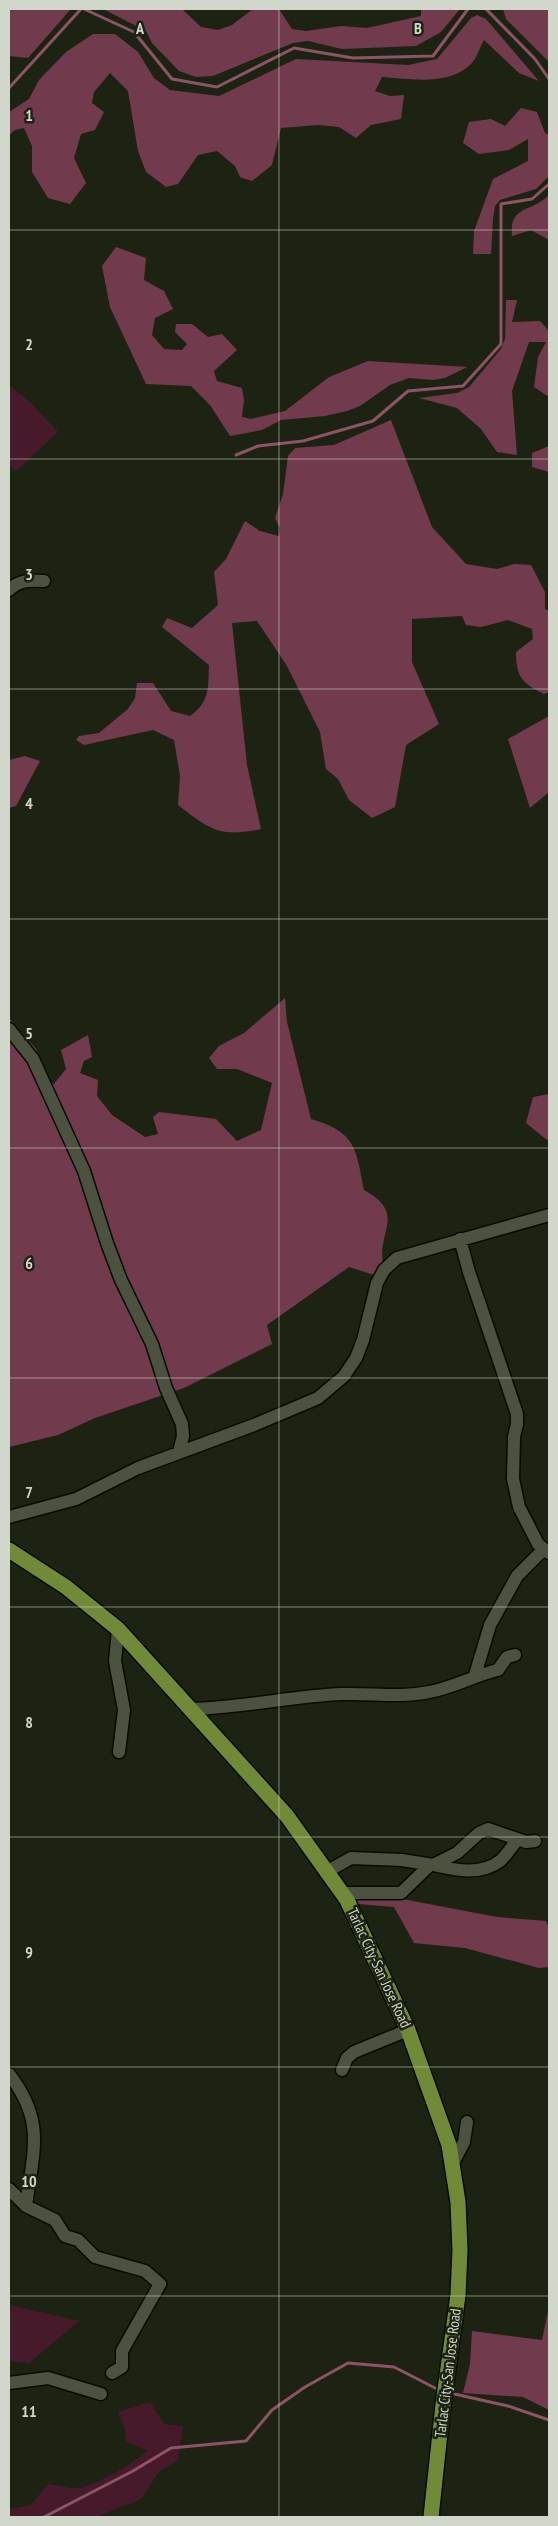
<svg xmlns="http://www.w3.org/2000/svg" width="558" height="2526" viewBox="0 0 558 2526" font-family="'PT Sans Narrow',sans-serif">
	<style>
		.green { fill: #471a2b }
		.forest { fill: #723a4d }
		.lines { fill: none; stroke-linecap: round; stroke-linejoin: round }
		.stream { stroke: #8e5366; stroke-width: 3 }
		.minor-casing { stroke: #070c01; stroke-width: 15 }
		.major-casing { stroke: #070c01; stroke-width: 18 }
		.minor { stroke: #4b5240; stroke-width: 12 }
		.major { stroke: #718a38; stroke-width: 15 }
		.grid { fill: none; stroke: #d2d7cc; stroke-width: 1; stroke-opacity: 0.55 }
		.labels { text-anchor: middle; stroke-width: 5; stroke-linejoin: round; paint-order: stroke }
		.street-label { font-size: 15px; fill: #d2d7cc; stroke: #1d2312 }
		.grid-label { font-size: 16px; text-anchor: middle; font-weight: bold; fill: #d2d7cc; stroke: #1d2312; stroke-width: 5; stroke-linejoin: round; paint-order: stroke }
	</style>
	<rect width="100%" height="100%" fill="#1d2312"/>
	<path class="green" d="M 9,385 L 32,404 L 58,432 L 16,471 L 9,465 Z
		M 9,2305 L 79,2321 L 29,2363 L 9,2360 Z
		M 150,2402 L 164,2424 L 183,2426 L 178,2460 L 159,2472 L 141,2499 L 96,2517 L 9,2517 L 9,2509 L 31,2505 L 48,2484 C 57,2485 70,2489 79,2488 C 95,2486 138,2461 148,2450 L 126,2442 L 125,2428 L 118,2412 Z"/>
	<path class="forest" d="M 9,9 L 71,9 L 28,58 L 9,56 Z
		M 103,9 L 182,9 L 201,27 L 218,30 L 232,25 L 253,9 L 279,9 L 292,29 L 306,31 L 341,26 L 367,28 L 421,16 L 421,9 L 460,9 L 441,32 L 416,46 L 342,49 L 308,41 L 293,43 L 213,76 L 196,77 L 179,71 L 152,43 L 146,31 Z
		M 503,9 L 549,9 L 549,62 L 506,19 Z
		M 477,15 L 486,19 L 539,81 L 519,73 L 484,40 C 480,47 477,58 471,64 C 449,86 411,79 382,77 L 375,91 L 390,96 L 404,95 L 401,119 L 371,125 L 356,138 L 339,127 L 318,125 L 281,128 L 272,165 L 252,181 L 240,177 L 235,166 L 217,151 L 198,155 L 178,184 L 166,187 L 146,172 L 138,151 L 128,91 L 110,73 L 94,92 L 92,103 L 104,112 L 95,130 L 81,134 L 74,158 L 86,183 L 70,204 L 48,198 L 32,172 L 32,146 L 24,128 L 15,130 L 9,135 L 9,112 L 29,99 L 39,80 L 66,52 L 93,34 L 115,34 L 138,52 L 154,78 L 170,90 L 219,96 L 296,59 L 408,65 L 437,59 L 471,18 Z
		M 521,108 L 537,112 L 545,133 L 549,135 L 549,176 L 536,189 L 500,200 L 495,206 L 493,219 L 491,254 L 473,254 L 474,231 L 493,179 L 528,161 L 528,139 L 509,150 L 479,154 L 463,143 L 469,122 L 491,119 L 505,126 Z
		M 549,195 L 549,240 L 531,230 L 512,236 C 509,205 531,213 549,195 Z
		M 116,247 L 146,258 L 144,280 L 164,291 L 173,309 L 155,318 L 152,335 L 164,349 L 182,350 L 187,344 L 175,332 L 176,324 L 192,324 L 208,337 L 222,334 L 237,350 L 214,371 L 217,381 L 242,388 L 244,400 L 242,417 L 251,419 L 285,411 L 329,377 L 368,361 L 467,367 L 445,378 L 433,380 L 409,378 L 390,385 L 360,406 L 347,411 L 325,416 L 281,420 L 262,430 L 230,436 L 210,405 L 191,386 L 146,384 L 110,307 L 102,266 Z
		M 506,300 L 517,300 L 512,322 L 540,321 L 549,331 L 549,397 L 534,387 L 538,357 L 546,342 L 529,342 L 512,391 L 517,455 L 497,452 L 481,429 L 457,408 L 419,398 L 457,393 L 469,387 L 501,349 L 505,339 Z
		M 391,420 L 432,527 L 466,564 L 497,569 L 514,564 L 531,565 L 545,592 L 545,609 L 549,611 L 549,692 L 544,694 C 522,683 516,677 516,652 L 533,639 L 532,629 L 508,620 L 481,627 L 466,625 L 462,616 L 412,619 L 412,662 L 439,724 L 406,745 L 395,807 L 372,818 L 349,800 L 338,779 L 326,769 L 320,732 L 287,666 L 257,621 L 232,623 L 247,765 L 261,829 C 220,838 209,829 178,805 L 180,776 L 174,740 L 153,730 L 84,745 L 76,740 L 79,736 L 99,733 L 128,709 L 135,698 L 137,683 L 153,683 L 171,711 L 190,716 C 210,702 208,688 209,665 L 162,627 L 167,618 L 192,628 L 218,605 L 214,572 L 226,559 L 245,521 L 260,531 L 279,536 L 280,528 L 275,518 L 283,494 L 288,456 L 295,448 L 334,445 Z
		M 549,446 L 549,472 L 532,467 L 532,453 Z
		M 549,716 L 549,792 L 530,808 L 508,739 Z
		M 25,756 L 40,761 L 16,806 L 9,808 L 9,760 Z
		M 285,998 L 287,1022 L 311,1119 C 355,1132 356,1147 364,1190 C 407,1214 377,1230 383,1264 L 374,1275 L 349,1267 L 267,1325 L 272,1344 L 184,1388 L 95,1418 L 58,1435 L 9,1447 L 9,1018 L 36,1049 L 53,1085 L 66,1069 L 61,1050 L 88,1035 L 92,1057 L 84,1061 L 80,1073 L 98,1080 L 97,1096 L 112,1115 L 145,1137 L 158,1134 L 153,1117 L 159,1112 L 216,1119 L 237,1141 L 261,1130 L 272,1083 L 237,1069 L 217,1069 L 209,1058 L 219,1046 L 244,1033 Z
		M 549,1094 L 549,1139 L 547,1140 L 526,1123 L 533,1097 Z
		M 350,1889 L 497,1917 L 546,1921 L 549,1928 L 549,1967 L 539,1968 L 465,1948 L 414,1943 L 394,1907 L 358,1904 Z
		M 549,2306 L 549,2410 L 523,2397 L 463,2393 L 470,2364 L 472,2331 L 542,2340 Z"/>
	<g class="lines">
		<path class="stream" d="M 84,9 L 134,32 L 172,79 L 217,87 L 294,48 L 353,58 L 433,56 L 468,9
			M 486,9 L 535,59 L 549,79
			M 9,88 L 81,9
			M 236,455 L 258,446 L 303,441 L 373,421 L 408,391 L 463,386 L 501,344 L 501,204 L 532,199 L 549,184
			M 450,2393 L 508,2406 L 549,2420
			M 44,2517 L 133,2471 L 171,2448 L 246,2441 L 272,2410 L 305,2387 L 348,2363 L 394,2367 L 441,2391"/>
		<defs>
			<path id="minor" d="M 9,590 C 19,580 30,580 44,581
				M 9,1029 L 33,1059 L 84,1171 L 107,1243 L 121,1280 L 152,1344 L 166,1388 L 182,1424 L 183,1436 L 179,1452
				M 460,1239 L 469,1272 L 517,1414 L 517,1424 L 514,1437 L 513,1479 L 519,1507 L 538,1544 L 549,1553
				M 9,1517 L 76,1499 L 138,1468 L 254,1425 L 318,1398 L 344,1376 L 356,1358 L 363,1340 L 377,1283 L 384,1270 L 397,1258 L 549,1215
				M 118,1629 L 115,1661 L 124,1710 L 119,1752
				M 475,1675 L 490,1625 L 517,1576 L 543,1550
				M 191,1709 C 242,1708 292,1696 342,1694 C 372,1693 400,1698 429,1692 C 453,1688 475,1675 498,1670 L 507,1657 L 515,1655
				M 433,1865 C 455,1870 480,1876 500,1861 C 506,1856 512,1846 518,1839
				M 328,1871 L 351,1858 L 402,1860 L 433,1865 L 457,1853 L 479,1833 L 488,1829 L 526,1842 L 535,1841
				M 343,1893 L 401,1893 L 430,1865
				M 342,2070 L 347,2058 L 354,2052 L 408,2030
				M 9,2074 C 46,2122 33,2151 26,2206
				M 453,2163 L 464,2142 L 467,2122
				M 9,2189 L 26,2206 L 55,2220 L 65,2236 L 78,2240 L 95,2257 L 145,2271 L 160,2284 L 122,2351 L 122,2367 L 112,2373
				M 9,2383 L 48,2378 L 101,2394"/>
			<path id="major" d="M 9,1550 L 66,1587 L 118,1629 L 287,1816 L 347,1900 L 408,2030 L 449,2145 L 458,2202 L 460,2250 L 458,2295 L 443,2405 L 431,2517"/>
		</defs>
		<use href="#minor" class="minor-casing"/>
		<use href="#major" class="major-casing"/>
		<use href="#minor" class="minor"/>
		<use href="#major" class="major"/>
	</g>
	<path class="grid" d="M 279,9 L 279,2517M 9,230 L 549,230M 9,459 L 549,459M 9,689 L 549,689M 9,919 L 549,919M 9,1148 L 549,1148M 9,1378 L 549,1378M 9,1607 L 549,1607M 9,1837 L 549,1837M 9,2067 L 549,2067M 9,2296 L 549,2296"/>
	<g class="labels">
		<g class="street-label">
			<text transform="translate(379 1968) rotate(65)" y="5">Tarlac City-San Jose Road</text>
			<text transform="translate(448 2373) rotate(-83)" y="5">Tarlac City-San Jose Road</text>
		</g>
	</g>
	<g class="grid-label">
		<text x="140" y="34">A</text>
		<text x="418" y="34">B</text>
		<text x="29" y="121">1</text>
		<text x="29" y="350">2</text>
		<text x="29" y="580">3</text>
		<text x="29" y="809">4</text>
		<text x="29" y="1039">5</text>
		<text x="29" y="1269">6</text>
		<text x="29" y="1498">7</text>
		<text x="29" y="1728">8</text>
		<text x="29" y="1958">9</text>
		<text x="29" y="2187">10</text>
		<text x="29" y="2417">11</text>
	</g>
	<rect width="558" height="2526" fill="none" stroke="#d2d7cc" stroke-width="20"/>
</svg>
